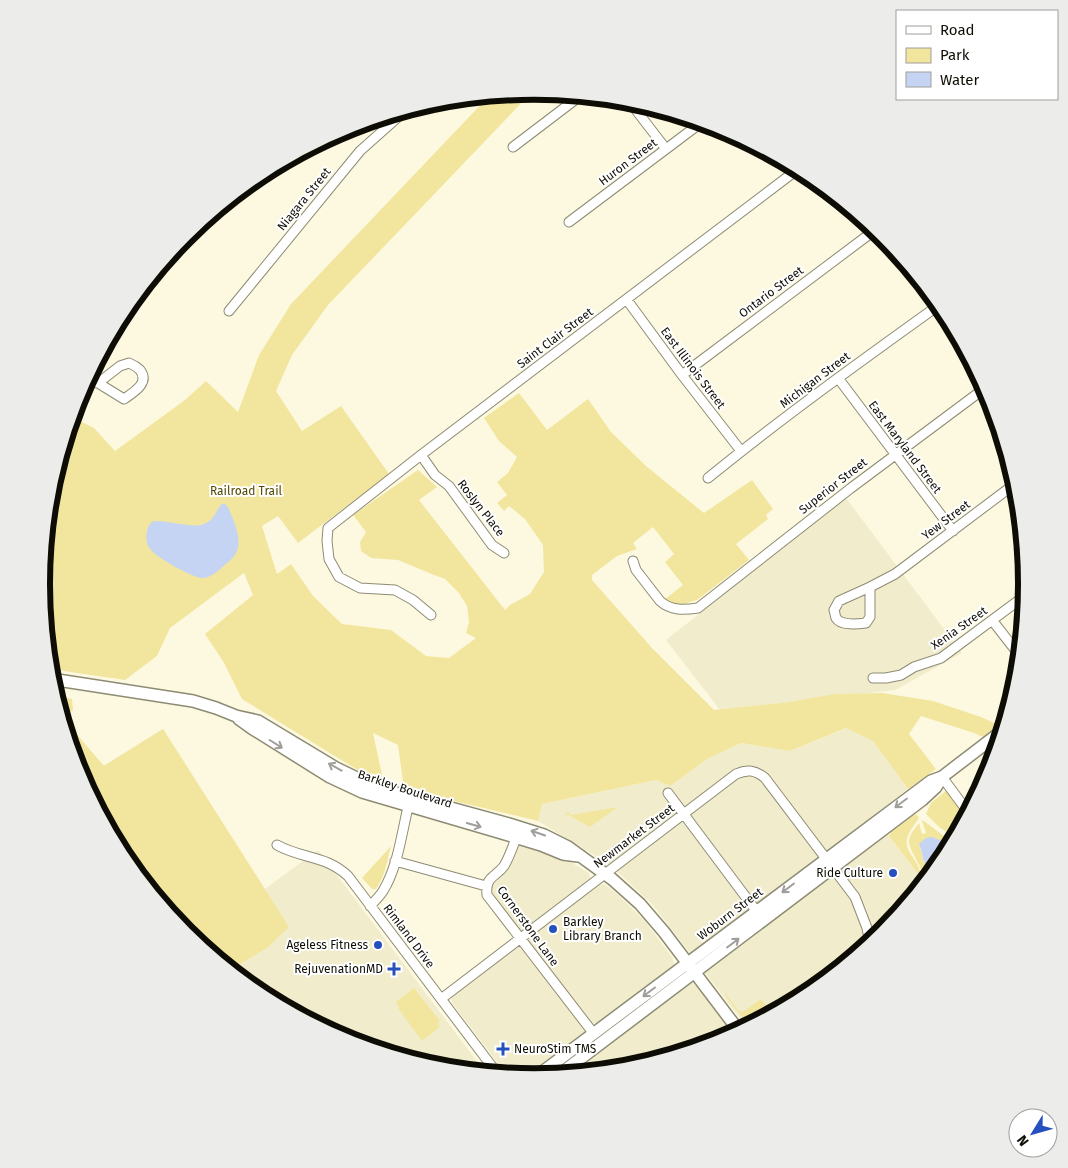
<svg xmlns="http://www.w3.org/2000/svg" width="1068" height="1168" viewBox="0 0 1068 1168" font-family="'Fira Sans',sans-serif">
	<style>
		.built { fill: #f1eccc }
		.green { fill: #f2e69e }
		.water { fill: #c5d4f2 }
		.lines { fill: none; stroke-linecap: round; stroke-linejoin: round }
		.minor-casing { stroke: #8e8b74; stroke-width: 11 }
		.major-casing { stroke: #8e8b74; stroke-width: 14 }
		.minor { stroke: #fff; stroke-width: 9 }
		.major { stroke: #fff; stroke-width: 11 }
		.oneway { stroke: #9f9e9b }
		.poi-dot { fill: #2550be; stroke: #fff; stroke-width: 2 }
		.labels { text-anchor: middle; stroke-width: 4; stroke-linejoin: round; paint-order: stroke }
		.street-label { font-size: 12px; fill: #0e0d05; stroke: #fff }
		.park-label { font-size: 12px; fill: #534800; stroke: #fff }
		.poi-label { font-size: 12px; fill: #0e0d05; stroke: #fff; text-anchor: end }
		.rim { fill: none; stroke: #0e0d05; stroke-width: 6 }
	</style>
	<rect width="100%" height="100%" fill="#fdf9e0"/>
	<path class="built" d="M 846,498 L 962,653 L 895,690 L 720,710 L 666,640 Z
		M 847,728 L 873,741 L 908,789 L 873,816 L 919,875 L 919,880 L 902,896 L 905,905 L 882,933 L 808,994 L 746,1026 L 653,905 L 609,864 L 538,821 L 542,804 L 656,780 L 670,786 L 707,759 L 741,743 L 790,751 Z
		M 163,729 L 265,889 L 318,850 L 485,1072 L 438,1067 L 345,1039 L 260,994 L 237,975 L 103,766 Z
		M 520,842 L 557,854 L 589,873 L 590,878 L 589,882 L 526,930 L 521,930 L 517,929 L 491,893 L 491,882 L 517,845 Z
		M 602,884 L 606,885 L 619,896 L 644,920 L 672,957 L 674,964 L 673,967 L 665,975 L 658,977 L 631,997 L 631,1000 L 621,1009 L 609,1014 L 596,1023 L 592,1024 L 589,1023 L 529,942 L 528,939 L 530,936 L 574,903 L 598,886 Z
		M 520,946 L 524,948 L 585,1030 L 586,1034 L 583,1037 L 531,1077 L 506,1074 L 453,1004 L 451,999 L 454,994 L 516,947 Z
		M 687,983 L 693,983 L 697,987 L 733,1034 L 722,1039 L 630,1067 L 565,1074 Z"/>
	<path class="green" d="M 533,91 L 328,305 L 292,355 L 276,391 L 302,431 L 341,406 L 389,474 L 298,543 L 278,516 L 262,526 L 277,574 L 291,564 L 313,596 L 342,624 L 391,630 L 426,656 L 449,658 L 476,638 L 466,633 L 469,622 L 467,606 L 459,593 L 445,579 L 434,575 L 398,560 L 371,558 L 361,551 L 360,542 L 366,532 L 353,515 L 418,470 L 437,487 L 419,500 L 505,610 L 510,605 L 530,594 L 544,572 L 543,545 L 525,519 L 509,506 L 504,511 L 497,503 L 507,495 L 497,482 L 508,473 L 517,457 L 499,441 L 484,418 L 519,393 L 547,430 L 588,399 L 611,432 L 646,466 L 704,513 L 752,480 L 773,509 L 766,515 L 768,519 L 736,544 L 749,560 L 697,600 L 681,605 L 664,600 L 683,585 L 665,562 L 674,554 L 653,527 L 633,543 L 637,549 L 617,556 L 592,575 L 592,580 L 652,648 L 714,710 L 790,702 L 835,694 L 882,693 L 933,701 L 981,717 L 1003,727 L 998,744 L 974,733 L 921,716 L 909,734 L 936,769 L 908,789 L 873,741 L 846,728 L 790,751 L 741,743 L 707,759 L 670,786 L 656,780 L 542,804 L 538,821 L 404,789 L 398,745 L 373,733 L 384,784 L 351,766 L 242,699 L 223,661 L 205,634 L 253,595 L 244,573 L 170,628 L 157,656 L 125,680 L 50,669 L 41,584 L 51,488 L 71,422 L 76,419 L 94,428 L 115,451 L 185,400 L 206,381 L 238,412 L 259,355 L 291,304 L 489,96 Z
		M 55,695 L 72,699 L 73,710 L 62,718 Z
		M 163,729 L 289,927 L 267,948 L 233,968 L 233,971 L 185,932 L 124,858 L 79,772 L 68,736 L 74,731 L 104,766 Z
		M 947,790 L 966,816 L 954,838 L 951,835 L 939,827 L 926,814 L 931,803 Z
		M 618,807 L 590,827 L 567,814 L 566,818 L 565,817 L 566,813 L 568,812 L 571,815 Z
		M 915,814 L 918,816 L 919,818 C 915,824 909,831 907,839 C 905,849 913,856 917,864 C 920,870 922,876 923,883 L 905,905 L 901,896 L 919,880 L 919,875 L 889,836 L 891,832 Z
		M 922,821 L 924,821 L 952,842 L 949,848 L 945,844 L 920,848 L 922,853 L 923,859 L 931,874 L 925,881 C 923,868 908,849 909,840 C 910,834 915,828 919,823 L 922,834 L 926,833 Z
		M 391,846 C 387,861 385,877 376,889 L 372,889 L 362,878 Z
		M 414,988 L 440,1021 L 438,1023 L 440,1027 L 422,1041 L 398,1008 L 399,1007 L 396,1002 Z
		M 725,993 L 738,1010 L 741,1012 L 744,1011 L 761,999 L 772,1013 L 748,1025 L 727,998 Z"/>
	<path class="water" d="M 222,504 L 225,504 L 228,507 C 233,519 242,537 237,551 C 235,556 231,560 227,563 C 220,569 211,579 201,578 C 192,577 157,558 151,550 C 147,546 145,538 147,532 C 147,529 149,524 152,522 C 158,518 189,528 201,525 C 216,521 214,511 222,504 Z
		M 932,837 L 940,840 L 949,848 L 944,858 L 931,874 L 923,859 L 922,853 L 919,844 L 926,838 Z"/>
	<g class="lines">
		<defs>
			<path id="minor" d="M 629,101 L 666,149
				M 513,147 L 580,96
				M 569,222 L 702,122
				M 627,300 L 682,375 L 741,451
				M 229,311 L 360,151 L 406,110
				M 129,363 C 134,365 136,366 140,370 C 150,383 134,392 124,399 L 98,383 L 120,366 Z
				M 682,375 L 875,230
				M 838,378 L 953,531
				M 86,381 L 98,383
				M 421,455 L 435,475 L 449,486 L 492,545 L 504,553
				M 708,478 C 783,417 861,361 939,305
				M 633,561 L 636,570 L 660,601 C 671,611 684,610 698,608 L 851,488 L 985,388
				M 870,587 L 839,601 L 834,610 C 835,612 835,616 836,618 C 841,626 858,624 866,623 L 870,617 L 870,587 L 895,574 L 1016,483
				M 431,615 L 413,600 L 395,590 L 360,588 L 339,577 L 329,559 L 327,541 L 328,528 L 421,455 L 798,169
				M 992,620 L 1020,656
				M 873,678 L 886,678 L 901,675 L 914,667 L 941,658 L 1026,595
				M 942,777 L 968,812
				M 668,793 L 757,912
				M 518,833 C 514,843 510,856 504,866 C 495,878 485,876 487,895 L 594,1034
				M 277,845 C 302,859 326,855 348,876 L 497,1073
				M 395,861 L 486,886
				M 370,906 C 375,901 380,896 383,891 C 399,865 402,829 410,799
				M 441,999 L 736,774 C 748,769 755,770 765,778 L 855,897 L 867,928 L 870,943"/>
			<path id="major" d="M 51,679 L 193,701 L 216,708 L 236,716 L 258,721 L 336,768 L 363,781 L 396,793 L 509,824 L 544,835 L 568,847 L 612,879 L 640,904 L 664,932 L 739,1031
				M 239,719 L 253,729 L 330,777 L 362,792 L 505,834 L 541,845 L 563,854 L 578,856
				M 560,1074 L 922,800 L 936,787 L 942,777
				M 537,1076 L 931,781 L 942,777 L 1002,731"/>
		</defs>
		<use href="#minor" class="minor-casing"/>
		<use href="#major" class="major-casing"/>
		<use href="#minor" class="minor"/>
		<use href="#major" class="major"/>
	</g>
	<defs><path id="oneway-shaft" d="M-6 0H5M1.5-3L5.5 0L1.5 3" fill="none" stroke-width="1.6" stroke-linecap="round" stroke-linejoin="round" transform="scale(1.25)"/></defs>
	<g class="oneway">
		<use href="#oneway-shaft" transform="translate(276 744) rotate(32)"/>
		<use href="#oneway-shaft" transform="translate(335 767) rotate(-151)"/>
		<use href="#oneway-shaft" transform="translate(901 803) rotate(143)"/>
		<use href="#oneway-shaft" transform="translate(474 825) rotate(16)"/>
		<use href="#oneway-shaft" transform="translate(538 833) rotate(-161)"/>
		<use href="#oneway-shaft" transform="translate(788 888) rotate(143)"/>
		<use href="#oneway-shaft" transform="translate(733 943) rotate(-37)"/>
		<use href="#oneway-shaft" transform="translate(649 992) rotate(143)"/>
	</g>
	<g class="poi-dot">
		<circle cx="893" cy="873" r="5"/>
		<circle cx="553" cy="929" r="5"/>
		<circle cx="378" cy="945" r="5"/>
		<path d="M391.5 961.5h5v5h5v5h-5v5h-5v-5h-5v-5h5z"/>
		<path d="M500.5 1041.5h5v5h5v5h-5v5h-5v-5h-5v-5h5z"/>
	</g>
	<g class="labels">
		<g class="street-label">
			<text transform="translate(628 162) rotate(-37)" y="4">Huron Street</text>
			<text transform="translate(304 199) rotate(-51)" y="4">Niagara Street</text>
			<text transform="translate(771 292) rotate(-37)" y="4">Ontario Street</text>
			<text transform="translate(555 338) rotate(-37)" y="4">Saint Clair Street</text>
			<text transform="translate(693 368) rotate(53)" y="4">East Illinois Street</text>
			<text transform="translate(815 380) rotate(-37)" y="4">Michigan Street</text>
			<text transform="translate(905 447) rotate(53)" y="4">East Maryland Street</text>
			<text transform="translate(833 486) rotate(-38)" y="4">Superior Street</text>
			<text transform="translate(481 508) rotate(52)" y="4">Roslyn Place</text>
			<text transform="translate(946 520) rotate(-37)" y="4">Yew Street</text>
			<text transform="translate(959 628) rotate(-35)" y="4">Xenia Street</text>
			<text transform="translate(405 789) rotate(18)" y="4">Barkley Boulevard</text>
			<text transform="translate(634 836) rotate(-37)" y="4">Newmarket Street</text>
			<text transform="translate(730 914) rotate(-37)" y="4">Woburn Street</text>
			<text transform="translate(528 926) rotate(54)" y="4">Cornerstone Lane</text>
			<text transform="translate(409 936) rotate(53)" y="4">Rimland Drive</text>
		</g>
		<g class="park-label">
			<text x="246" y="495">Railroad Trail</text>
		</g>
		<g class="poi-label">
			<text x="883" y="877">Ride Culture</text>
			<text x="563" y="926" text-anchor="start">Barkley<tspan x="563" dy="14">Library Branch</tspan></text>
			<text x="368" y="949">Ageless Fitness</text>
			<text x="383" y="973">RejuvenationMD</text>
			<text x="514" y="1053" text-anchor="start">NeuroStim TMS</text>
		</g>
	</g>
	<path d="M0 0H1068V1168H0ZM50 584a484 484 0 1 1 968 0a484 484 0 1 1-968 0Z" fill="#ececeb" fill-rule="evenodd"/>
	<path class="rim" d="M50 584a484 484 0 1 1 968 0a484 484 0 1 1-968 0Z"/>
	<rect x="896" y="10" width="162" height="90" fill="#ffffff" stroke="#9f9e9b"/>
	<rect x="906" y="26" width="25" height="8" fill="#ffffff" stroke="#9f9e9b"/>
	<text x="940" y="35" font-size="15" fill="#0e0d05">Road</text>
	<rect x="906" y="48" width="25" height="15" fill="#f2e69e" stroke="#9f9e9b"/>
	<text x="940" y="60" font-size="15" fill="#0e0d05">Park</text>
	<rect x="906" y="72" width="25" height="15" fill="#c5d4f2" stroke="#9f9e9b"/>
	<text x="940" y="85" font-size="15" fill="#0e0d05">Water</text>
	<g transform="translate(1033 1133) rotate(233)"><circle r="24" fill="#ffffff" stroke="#9f9e9b"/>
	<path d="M0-4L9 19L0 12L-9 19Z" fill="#2550be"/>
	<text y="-8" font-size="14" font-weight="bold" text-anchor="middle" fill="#0e0d05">N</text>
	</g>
</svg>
